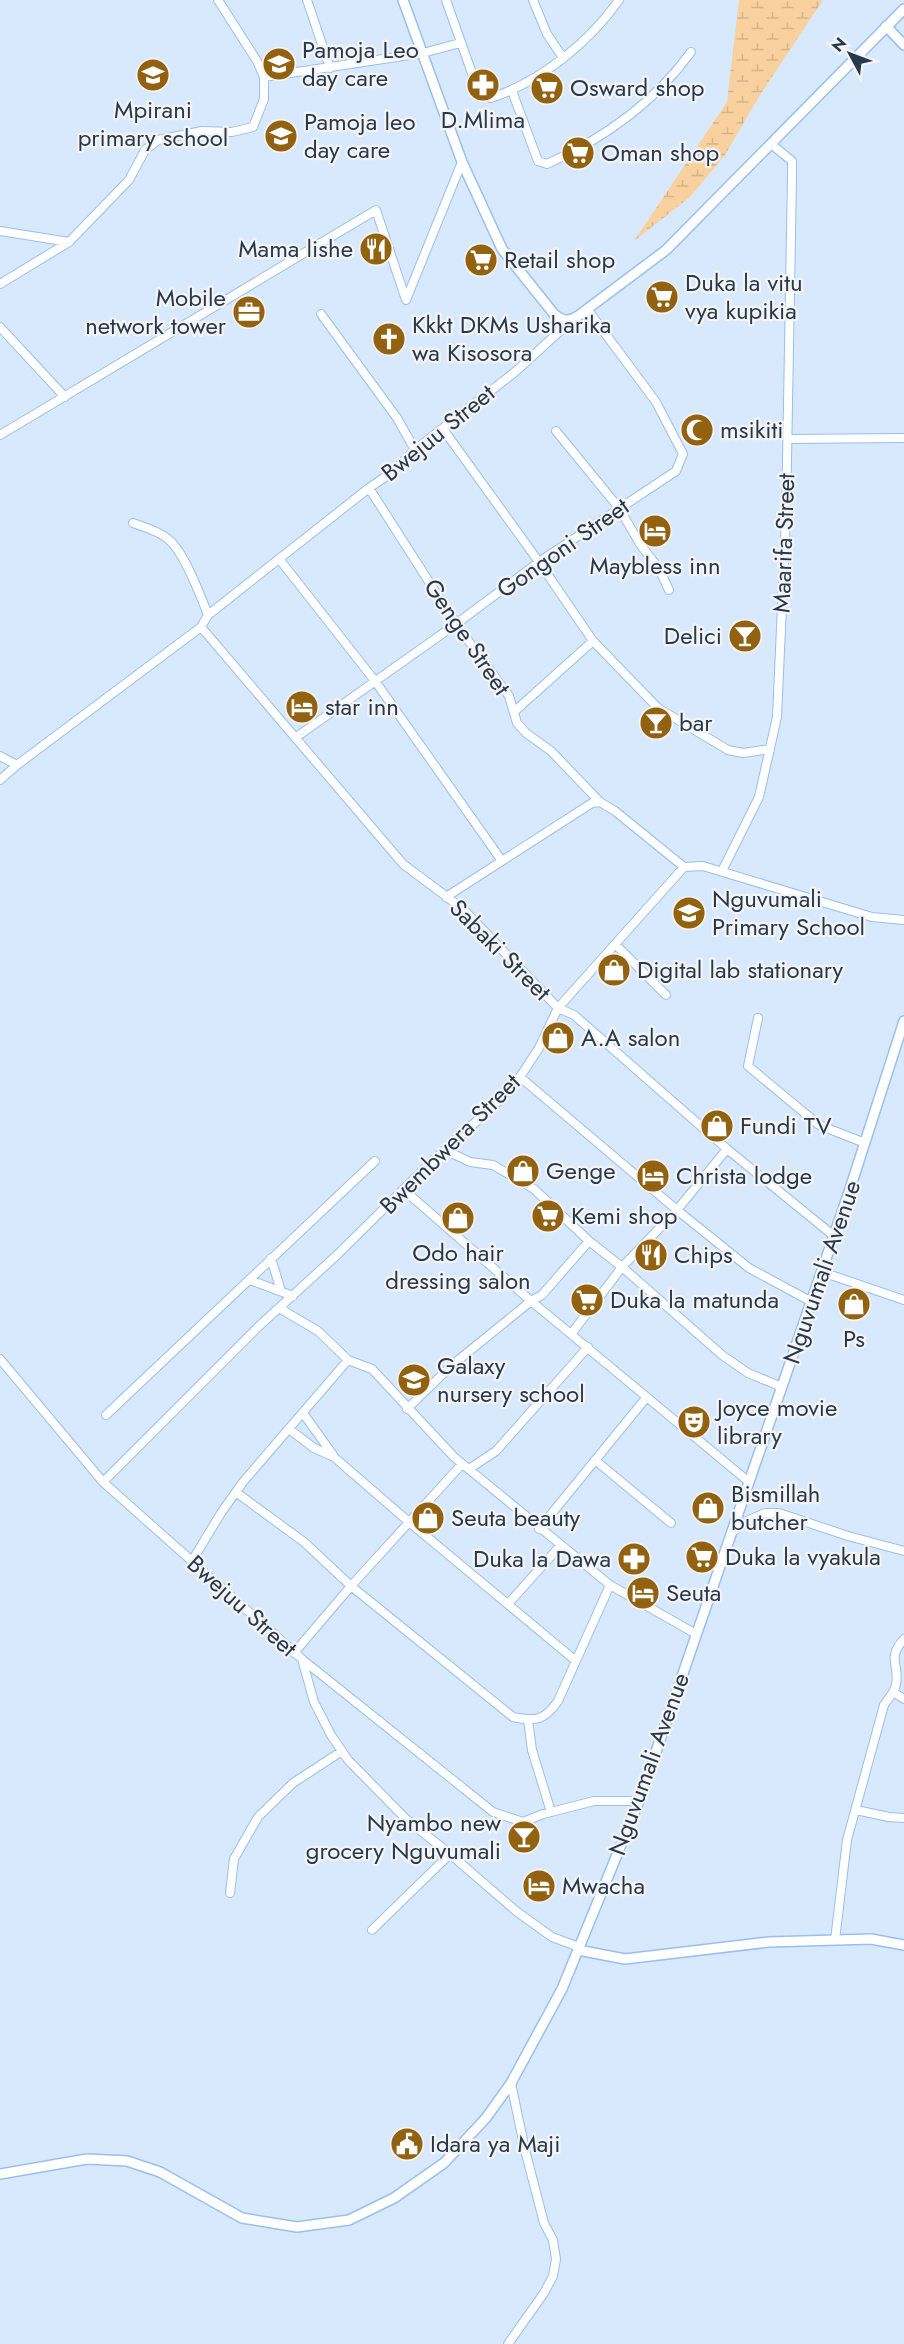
<svg xmlns="http://www.w3.org/2000/svg" width="904" height="2344" viewBox="0 0 904 2344" font-family="Jost,sans-serif">
	<style>
		.wetland { fill: url(#wetland-marsh) }
		.lines { fill: none; stroke-linecap: round; stroke-linejoin: round }
		.minor-casing { stroke: #97bff0; stroke-width: 10 }
		.tertiary-casing { stroke: #97bff0; stroke-width: 12 }
		.minor { stroke: #fff; stroke-width: 8 }
		.tertiary { stroke: #fff; stroke-width: 9 }
		.labels { text-anchor: middle; stroke-width: 4.5; stroke-linejoin: round; paint-order: stroke }
		.poi-label { font-size: 24px; fill: #29394d; stroke: #f4f4f4; text-anchor: start }
		.street-label { font-size: 24px; fill: #29394d; stroke: #f4f4f4 }
	</style>
	<defs>
		<pattern id="wetland-marsh" width="20" height="14" patternUnits="userSpaceOnUse" patternTransform="scale(1.5)"><rect width="20" height="14" fill="#f9d19e"/><path d="M1 5h8M5 5V1M11 12h8M15 12V8" fill="none" stroke="#d5b48a"/></pattern>
	</defs>
	<rect width="100%" height="100%" fill="#d8e9fd"/>
	<path class="wetland" d="M 739,0 L 823,0 L 760,95 L 725,155 L 690,197 L 634,241 L 727,102 Z"/>
	<g class="lines">
		<defs>
			<path id="minor" d="M 218,0 L 257,61 L 264,77
				M 307,0 L 330,68
				M 446,0 L 473,76 L 483,95 L 491,98 C 541,81 589,43 619,0
				M 533,0 L 547,34 L 563,58
				M 512,91 L 538,161 L 547,164 C 603,139 654,103 691,52
				M 0,231 L 69,242
				M 0,284 L 69,242 L 129,180 L 145,150 L 158,140 L 202,131 L 232,132 L 253,127 L 264,99 L 264,77 L 423,53 L 460,43
				M 321,314 L 397,418 L 415,450
				M 0,327 L 65,397
				M 443,429 L 539,562 L 593,641 L 658,708 L 728,750 L 743,753 L 770,749
				M 556,431 L 619,508 L 640,544 L 659,569 L 669,590
				M 0,435 L 376,210 L 406,300 L 462,162
				M 788,439 L 904,438
				M 369,488 L 456,624 L 509,696 L 517,723 L 526,733 L 551,751 L 600,802 L 615,811 L 684,867
				M 133,523 C 144,527 159,531 168,539 C 184,551 201,597 208,615
				M 280,560 L 375,681 L 502,861
				M 201,627 L 403,864 L 463,909 L 558,1008 L 574,1015 L 727,1149 L 834,1236
				M 515,711 L 593,641
				M 295,738 L 456,624 L 539,562 L 676,471 L 683,454 L 656,402 L 587,309
				M 0,756 L 17,765
				M 0,780 L 17,765 L 201,627 L 208,615 L 369,488 L 391,473 L 415,450 L 515,372 L 572,320
				M 722,871 L 759,797 L 777,717 L 786,517 L 792,177 L 792,161 L 771,144
				M 446,897 L 592,803 L 600,802
				M 615,944 L 666,995
				M 758,1018 L 748,1066 L 819,1125 L 865,1143
				M 520,1077 L 677,1210 L 749,1268 L 812,1302
				M 445,1150 L 470,1162 L 493,1165 L 534,1189 L 589,1241 L 622,1267 L 722,1355 L 748,1373 L 782,1387
				M 404,1190 L 531,1301 L 749,1482
				M 271,1258 L 281,1291
				M 822,1272 L 904,1300
				M 250,1280 L 293,1296
				M 279,1308 L 318,1331 L 348,1360 L 372,1369 L 454,1457 L 610,1585 L 696,1634
				M 572,1333 L 622,1267 L 677,1210 L 727,1149
				M 0,1359 L 103,1482 L 302,1659 L 314,1702 L 331,1735 L 348,1760 L 406,1819 L 450,1854 L 516,1911 L 552,1937 L 579,1947
				M 407,1409 L 451,1366 L 531,1301 L 542,1295 L 589,1241
				M 303,1413 L 333,1455
				M 106,1415 L 375,1161
				M 289,1429 L 314,1448 L 334,1457 L 409,1522 L 576,1661
				M 595,1460 L 671,1523
				M 469,1469 L 496,1451 L 588,1347
				M 103,1482 L 258,1327 L 337,1255 L 426,1167 L 501,1099 L 520,1077 L 539,1048 L 558,1008 L 684,867 L 703,866 L 872,917 L 904,920
				M 237,1493 L 304,1542 L 351,1586 L 513,1717 C 536,1722 545,1720 558,1701 L 610,1585
				M 539,1529 L 646,1398
				M 731,1533 L 747,1521 L 765,1513 L 779,1513 L 848,1536 L 904,1551
				M 192,1561 L 221,1513 L 243,1482 L 348,1360
				M 508,1604 L 560,1546
				M 294,1653 L 351,1586 L 462,1464
				M 303,1660 L 493,1812 L 523,1822 L 543,1814 L 594,1801 L 639,1801
				M 893,1692 L 904,1699
				M 528,1720 L 532,1750 L 551,1812
				M 856,1810 L 889,1817 L 904,1818
				M 230,1893 L 234,1859 L 258,1817 L 293,1783 L 342,1751
				M 372,1930 L 450,1854
				M 835,1940 L 847,1840 L 884,1705 C 888,1698 895,1693 896,1684 C 900,1664 886,1659 904,1639
				M 508,2344 L 544,2293 L 553,2276 L 556,2259 L 553,2240 L 544,2223 L 525,2150 L 511,2083"/>
			<path id="tertiary" d="M 403,0 L 462,162 L 502,249 L 554,314 C 562,321 569,322 578,316 L 666,250 L 904,9
				M 886,26 L 904,45
				M 578,1950 L 625,1959 L 769,1942 L 871,1939 L 904,1945
				M 0,2174 L 87,2159 L 127,2161 L 160,2172 L 242,2218 L 297,2227 L 349,2220 L 394,2198 L 444,2163 L 486,2118 L 511,2083 L 562,1989 L 639,1801 L 848,1195 L 904,1021"/>
		</defs>
		<use href="#minor" class="minor-casing"/>
		<use href="#tertiary" class="tertiary-casing"/>
		<use href="#minor" class="minor"/>
		<use href="#tertiary" class="tertiary"/>
	</g>
	<defs>
		<symbol id="school-disc" viewBox="-11 -11 22 22"><circle r="9.5" fill="#926210" stroke="#f4f4f4"/><path d="M0-5L7-2L0 1L-7-2ZM-4 1L0 2.5L4 1V4Q0 6-4 4Z" fill="#fff"/></symbol>
		<symbol id="pharmacy-disc" viewBox="-11 -11 22 22"><circle r="9.5" fill="#926210" stroke="#f4f4f4"/><path d="M-2-6h4v4h4v4h-4v4h-4v-4h-4v-4h4Z" fill="#fff"/></symbol>
		<symbol id="supermarket-disc" viewBox="-11 -11 22 22"><circle r="9.5" fill="#926210" stroke="#f4f4f4"/><path d="M-6-5.5h2.5l.6 2H6L4.5 2H-2.5L-4.4-4H-6ZM-1.5 3.2a1.3 1.3 0 1 0 .1 0ZM3 3.2a1.3 1.3 0 1 0 .1 0Z" fill="#fff"/></symbol>
		<symbol id="restaurant-disc" viewBox="-11 -11 22 22"><circle r="9.5" fill="#926210" stroke="#f4f4f4"/><path d="M-5-6h1v4h1v-4h1v4h1v-4h1v5L-1.5 .5V6h-2V.5L-5-1ZM5-6V6H3V1.5H1.5Q1.5-4 5-6Z" fill="#fff"/></symbol>
		<symbol id="office-disc" viewBox="-11 -11 22 22"><circle r="9.5" fill="#926210" stroke="#f4f4f4"/><path d="M-6-3h4V-5.5h4V-3h4V5H-6ZM-1-4.5V-3h2v-1.5ZM-6 0V1H6V0Z" fill="#fff"/></symbol>
		<symbol id="church-disc" viewBox="-11 -11 22 22"><circle r="9.5" fill="#926210" stroke="#f4f4f4"/><path d="M-1.2-6h2.4v3.5h3.3v2.4h-3.3V6h-2.4V-.1h-3.3v-2.4h3.3Z" fill="#fff"/></symbol>
		<symbol id="mosque-disc" viewBox="-11 -11 22 22"><circle r="9.5" fill="#926210" stroke="#f4f4f4"/><path d="M3.5-4.9A6 6 0 1 0 3.5 4.9A5 5 0 1 1 3.5-4.9Z" fill="#fff"/></symbol>
		<symbol id="hotel-disc" viewBox="-11 -11 22 22"><circle r="9.5" fill="#926210" stroke="#f4f4f4"/><path d="M-6-4.5h1.5V1H6V5H4.5V3h-9V5H-6ZM-4 0a1.8 1.8 0 1 1 3.6 0ZM.5 0V-2.5h3Q6-2.5 6 0Z" fill="#fff"/></symbol>
		<symbol id="bar-disc" viewBox="-11 -11 22 22"><circle r="9.5" fill="#926210" stroke="#f4f4f4"/><path d="M-6-5H6L.8 .8V4.5H3.5V6h-7V4.5H-.8V.8Z" fill="#fff"/></symbol>
		<symbol id="shop-disc" viewBox="-11 -11 22 22"><circle r="9.5" fill="#926210" stroke="#f4f4f4"/><path d="M-5-2.5h2.3a2.7 3.5 0 0 1 5.4 0H5L5.5 6h-11ZM-1.5-2.5h3a1.5 2.3 0 0 0-3 0Z" fill="#fff"/></symbol>
		<symbol id="theatre-disc" viewBox="-11 -11 22 22"><circle r="9.5" fill="#926210" stroke="#f4f4f4"/><path d="M-5-5.5Q0-4 5-5.5V0Q5 5 0 6Q-5 5-5 0ZM-3.3-2.5H-1v1.5H-3.3ZM1-2.5H3.3v1.5H1ZM-2.8 1Q0 5.5 2.8 1Z" fill="#fff"/></symbol>
		<symbol id="civic-disc" viewBox="-11 -11 22 22"><circle r="9.5" fill="#926210" stroke="#f4f4f4"/><path d="M-.6-6.5H3V-4.5H.6V-3L4-1V1h2V6H-6V1h2V-1L-.6-3ZM-1.2 2.5V6h2.4V2.5Z" fill="#fff"/></symbol>
	</defs>
	<g fill-rule="evenodd">
		<use href="#school-disc" x="260" y="45" width="38" height="38"/>
		<use href="#school-disc" x="134" y="56" width="38" height="38"/>
		<use href="#pharmacy-disc" x="464" y="66" width="38" height="38"/>
		<use href="#supermarket-disc" x="528" y="69" width="38" height="38"/>
		<use href="#school-disc" x="262" y="117" width="38" height="38"/>
		<use href="#supermarket-disc" x="559" y="134" width="38" height="38"/>
		<use href="#restaurant-disc" x="357" y="230" width="38" height="38"/>
		<use href="#supermarket-disc" x="462" y="241" width="38" height="38"/>
		<use href="#supermarket-disc" x="643" y="278" width="38" height="38"/>
		<use href="#office-disc" x="230" y="293" width="38" height="38"/>
		<use href="#church-disc" x="370" y="320" width="38" height="38"/>
		<use href="#mosque-disc" x="678" y="411" width="38" height="38"/>
		<use href="#hotel-disc" x="636" y="512" width="38" height="38"/>
		<use href="#bar-disc" x="726" y="617" width="38" height="38"/>
		<use href="#hotel-disc" x="283" y="688" width="38" height="38"/>
		<use href="#bar-disc" x="637" y="704" width="38" height="38"/>
		<use href="#school-disc" x="670" y="894" width="38" height="38"/>
		<use href="#shop-disc" x="595" y="951" width="38" height="38"/>
		<use href="#shop-disc" x="539" y="1019" width="38" height="38"/>
		<use href="#shop-disc" x="698" y="1107" width="38" height="38"/>
		<use href="#shop-disc" x="504" y="1152" width="38" height="38"/>
		<use href="#hotel-disc" x="634" y="1157" width="38" height="38"/>
		<use href="#supermarket-disc" x="529" y="1197" width="38" height="38"/>
		<use href="#shop-disc" x="439" y="1199" width="38" height="38"/>
		<use href="#restaurant-disc" x="632" y="1236" width="38" height="38"/>
		<use href="#supermarket-disc" x="568" y="1281" width="38" height="38"/>
		<use href="#shop-disc" x="835" y="1285" width="38" height="38"/>
		<use href="#school-disc" x="395" y="1361" width="38" height="38"/>
		<use href="#theatre-disc" x="675" y="1403" width="38" height="38"/>
		<use href="#shop-disc" x="689" y="1489" width="38" height="38"/>
		<use href="#shop-disc" x="409" y="1499" width="38" height="38"/>
		<use href="#supermarket-disc" x="683" y="1538" width="38" height="38"/>
		<use href="#pharmacy-disc" x="615" y="1540" width="38" height="38"/>
		<use href="#hotel-disc" x="624" y="1574" width="38" height="38"/>
		<use href="#bar-disc" x="505" y="1818" width="38" height="38"/>
		<use href="#hotel-disc" x="520" y="1867" width="38" height="38"/>
		<use href="#civic-disc" x="388" y="2125" width="38" height="38"/>
	</g>
	<g class="labels">
		<g class="poi-label">
			<text x="302" y="58">Pamoja Leo<tspan x="302" dy="28">day care</tspan></text>
			<text x="570" y="96">Osward shop</text>
			<text x="153" y="118" text-anchor="middle">Mpirani<tspan x="153" dy="28">primary school</tspan></text>
			<text x="483" y="128" text-anchor="middle">D.Mlima</text>
			<text x="304" y="130">Pamoja leo<tspan x="304" dy="28">day care</tspan></text>
			<text x="601" y="161">Oman shop</text>
			<text x="353" y="257" text-anchor="end">Mama lishe</text>
			<text x="504" y="268">Retail shop</text>
			<text x="685" y="291">Duka la vitu<tspan x="685" dy="28">vya kupikia</tspan></text>
			<text x="226" y="306" text-anchor="end">Mobile<tspan x="226" dy="28">network tower</tspan></text>
			<text x="412" y="333">Kkkt DKMs Usharika<tspan x="412" dy="28">wa Kisosora</tspan></text>
			<text x="720" y="438">msikiti</text>
			<text x="655" y="574" text-anchor="middle">Maybless inn</text>
			<text x="722" y="644" text-anchor="end">Delici</text>
			<text x="325" y="715">star inn</text>
			<text x="679" y="731">bar</text>
			<text x="712" y="907">Nguvumali<tspan x="712" dy="28">Primary School</tspan></text>
			<text x="637" y="978">Digital lab stationary</text>
			<text x="581" y="1046">A.A salon</text>
			<text x="740" y="1134">Fundi TV</text>
			<text x="546" y="1179">Genge</text>
			<text x="676" y="1184">Christa lodge</text>
			<text x="571" y="1224">Kemi shop</text>
			<text x="458" y="1261" text-anchor="middle">Odo hair<tspan x="458" dy="28">dressing salon</tspan></text>
			<text x="674" y="1263">Chips</text>
			<text x="610" y="1308">Duka la matunda</text>
			<text x="854" y="1347" text-anchor="middle">Ps</text>
			<text x="437" y="1374">Galaxy<tspan x="437" dy="28">nursery school</tspan></text>
			<text x="717" y="1416">Joyce movie<tspan x="717" dy="28">library</tspan></text>
			<text x="731" y="1502">Bismillah<tspan x="731" dy="28">butcher</tspan></text>
			<text x="451" y="1526">Seuta beauty</text>
			<text x="725" y="1565">Duka la vyakula</text>
			<text x="611" y="1567" text-anchor="end">Duka la Dawa</text>
			<text x="666" y="1601">Seuta</text>
			<text x="501" y="1831" text-anchor="end">Nyambo new<tspan x="501" dy="28">grocery Nguvumali</tspan></text>
			<text x="562" y="1894">Mwacha</text>
			<text x="430" y="2152">Idara ya Maji</text>
		</g>
		<g class="street-label">
			<text transform="translate(438 433) rotate(-39)" y="8">Bwejuu Street</text>
			<text transform="translate(784 543) rotate(-88)" y="8">Maarifa Street</text>
			<text transform="translate(563 548) rotate(-35)" y="8">Gongoni Street</text>
			<text transform="translate(467 637) rotate(56)" y="8">Genge Street</text>
			<text transform="translate(500 950) rotate(45)" y="8">Sabaki Street</text>
			<text transform="translate(450 1144) rotate(-45)" y="8">Bwembwera Street</text>
			<text transform="translate(822 1272) rotate(-71)" y="8">Nguvumali Avenue</text>
			<text transform="translate(242 1606) rotate(42)" y="8">Bwejuu Street</text>
			<text transform="translate(649 1764) rotate(-70)" y="8">Nguvumali Avenue</text>
		</g>
	</g>
	<g transform="translate(850 54) rotate(311)" stroke="#f4f4f4" stroke-width="4.5" paint-order="stroke">
	<path d="M0-4.5L10 22L0 15L-10 22Z" fill="#29394d"/>
	<text y="-9" font-size="16" font-weight="bold" text-anchor="middle" fill="#29394d">N</text>
	</g>
</svg>
